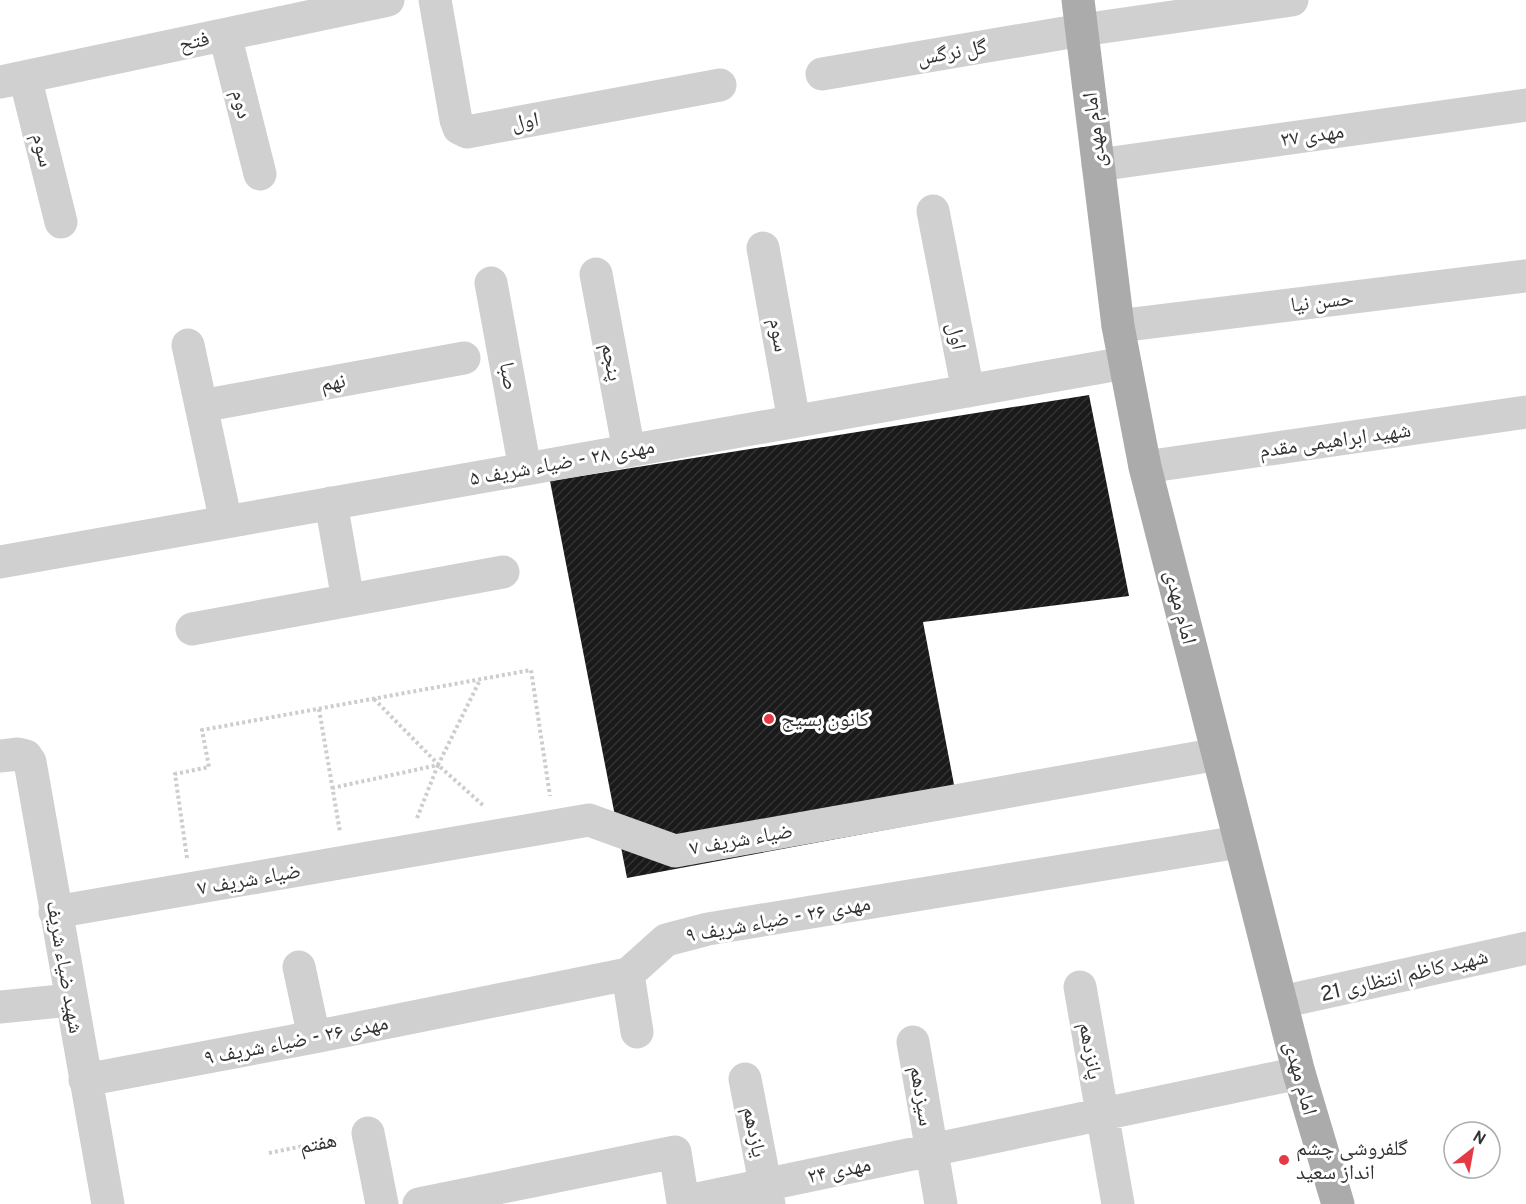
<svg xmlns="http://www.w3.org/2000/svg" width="1526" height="1204" viewBox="0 0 1526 1204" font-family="Overpass,'Noto Naskh Arabic',sans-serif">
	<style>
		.building { fill: url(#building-hatch) }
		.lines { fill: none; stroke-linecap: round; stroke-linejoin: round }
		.path { stroke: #cdcdcd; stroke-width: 4; stroke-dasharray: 3 3; stroke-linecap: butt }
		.minor { stroke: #d0d0d0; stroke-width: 33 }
		.major { stroke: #ababab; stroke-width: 33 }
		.poi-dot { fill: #e63946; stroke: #fff; stroke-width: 2 }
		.labels { text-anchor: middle; stroke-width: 6; stroke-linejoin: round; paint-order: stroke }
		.street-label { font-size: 21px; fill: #333; stroke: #fff }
		.poi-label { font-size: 21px; fill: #333; stroke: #fff; text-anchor: start }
	</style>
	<defs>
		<pattern id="building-hatch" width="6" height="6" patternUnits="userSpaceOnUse" patternTransform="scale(1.5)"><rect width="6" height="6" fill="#1a1a1a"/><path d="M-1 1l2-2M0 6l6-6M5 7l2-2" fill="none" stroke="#333"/></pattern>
	</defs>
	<rect width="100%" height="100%" fill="#fff"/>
	<path class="building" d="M 1089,395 L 1129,596 L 923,622 L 960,816 L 627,878 L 550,481 Z"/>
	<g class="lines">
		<path class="path" d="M 374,699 L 438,764
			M 319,709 L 340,832
			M 332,788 L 438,765 L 480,680
			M 417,818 L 438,765 L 484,806
			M 187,858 L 175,774 L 209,767 L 202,730 L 531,670 L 550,796
			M 269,1153 L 338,1139"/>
		<path class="minor" d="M 435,0 L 456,120 L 459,128 L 467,132 L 720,85
			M 225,35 L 260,174
			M 822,74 L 1082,30 L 1292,0
			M 25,77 L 61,222
			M 0,82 L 388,0
			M 1098,165 L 1526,105
			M 933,211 L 968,391
			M 763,248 L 794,421
			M 596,274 L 629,451
			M 491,283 L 525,469
			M 1118,326 L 1526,276
			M 188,345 L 226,522
			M 201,406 L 464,358
			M 1145,467 L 1526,412
			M 331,503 L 348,600
			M 0,562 L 1125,363
			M 192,629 L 503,572
			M 0,756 L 18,754 L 26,756 L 30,762 L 108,1204
			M 55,912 L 589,820 L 675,851 L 1218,754
			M 299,967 L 314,1037
			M 628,974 L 637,1032
			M 1080,987 L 1118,1204
			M 1281,1002 L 1526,948
			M 0,1007 L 70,1000
			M 913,1042 L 941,1204
			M 745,1079 L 769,1204
			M 85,1080 L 314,1037 L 628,974 L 666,940 L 708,929 L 1239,842
			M 368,1133 L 382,1204
			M 419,1204 L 675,1152 L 683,1202 L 1299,1073"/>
		<path class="major" d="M 1078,0 L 1118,326 L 1145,467 L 1299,1073 L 1338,1204"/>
	</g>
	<g class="poi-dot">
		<circle cx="769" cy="719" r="6"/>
		<circle cx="1284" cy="1160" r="6"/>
	</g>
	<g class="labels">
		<g class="street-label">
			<text transform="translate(194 41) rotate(-12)" y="7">فتح</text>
			<text transform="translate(952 52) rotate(-10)" y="7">گل نرگس</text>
			<text transform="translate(242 104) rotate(76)" y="7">دوم</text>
			<text transform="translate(525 121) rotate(-10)" y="7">اول</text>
			<text transform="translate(1094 130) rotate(-97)" y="7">امام مهدی</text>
			<text transform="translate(1312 135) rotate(-8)" y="7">مهدی ۲۷</text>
			<text transform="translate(43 150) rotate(76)" y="7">سوم</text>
			<text transform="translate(1322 301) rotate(-7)" y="7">حسن نیا</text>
			<text transform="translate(779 335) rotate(80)" y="7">سوم</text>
			<text transform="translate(957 336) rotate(79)" y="7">اول</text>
			<text transform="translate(612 362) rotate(79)" y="7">پنجم</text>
			<text transform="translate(509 376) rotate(80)" y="7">صبا</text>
			<text transform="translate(333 382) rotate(-10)" y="7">نهم</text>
			<text transform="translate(1335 440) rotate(-8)" y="7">شهید ابراهیمی مقدم</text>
			<text transform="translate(562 462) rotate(-10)" y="7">مهدی ۲۸ - ضیاء شریف ۵</text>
			<text transform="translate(1181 607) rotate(76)" y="7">امام مهدی</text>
			<text transform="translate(741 839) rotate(-10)" y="7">ضیاء شریف ۷</text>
			<text transform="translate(249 879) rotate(-10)" y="7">ضیاء شریف ۷</text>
			<text transform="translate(778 919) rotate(-10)" y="7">مهدی ۲۶ - ضیاء شریف ۹</text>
			<text transform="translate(65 967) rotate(80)" y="7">شهید ضیاء شریف</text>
			<text transform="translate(1404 975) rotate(-13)" y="7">شهید کاظم انتظاری 21</text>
			<text transform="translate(296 1040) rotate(-11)" y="7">مهدی ۲۶ - ضیاء شریف ۹</text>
			<text transform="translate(1091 1051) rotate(81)" y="7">پانزدهم</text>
			<text transform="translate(1301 1078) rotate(75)" y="7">امام مهدی</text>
			<text transform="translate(922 1096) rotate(81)" y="7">سیزدهم</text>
			<text transform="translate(755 1132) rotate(79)" y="7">یازدهم</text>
			<text transform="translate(318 1143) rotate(-11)" y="7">هفتم</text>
			<text transform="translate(839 1170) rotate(-12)" y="7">مهدی ۲۴</text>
		</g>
		<g class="poi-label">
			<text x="781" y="726">کانون بسیج</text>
			<text x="1296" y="1155">گلفروشی چشم<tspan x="1296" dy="24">انداز سعید</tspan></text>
		</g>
	</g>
	<g transform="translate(1472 1150) rotate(31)"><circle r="28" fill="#ffffff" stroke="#adadad" stroke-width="1.5"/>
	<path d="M0-4.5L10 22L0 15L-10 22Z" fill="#e63946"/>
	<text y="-9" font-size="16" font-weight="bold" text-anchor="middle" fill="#333333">N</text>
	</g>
</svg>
